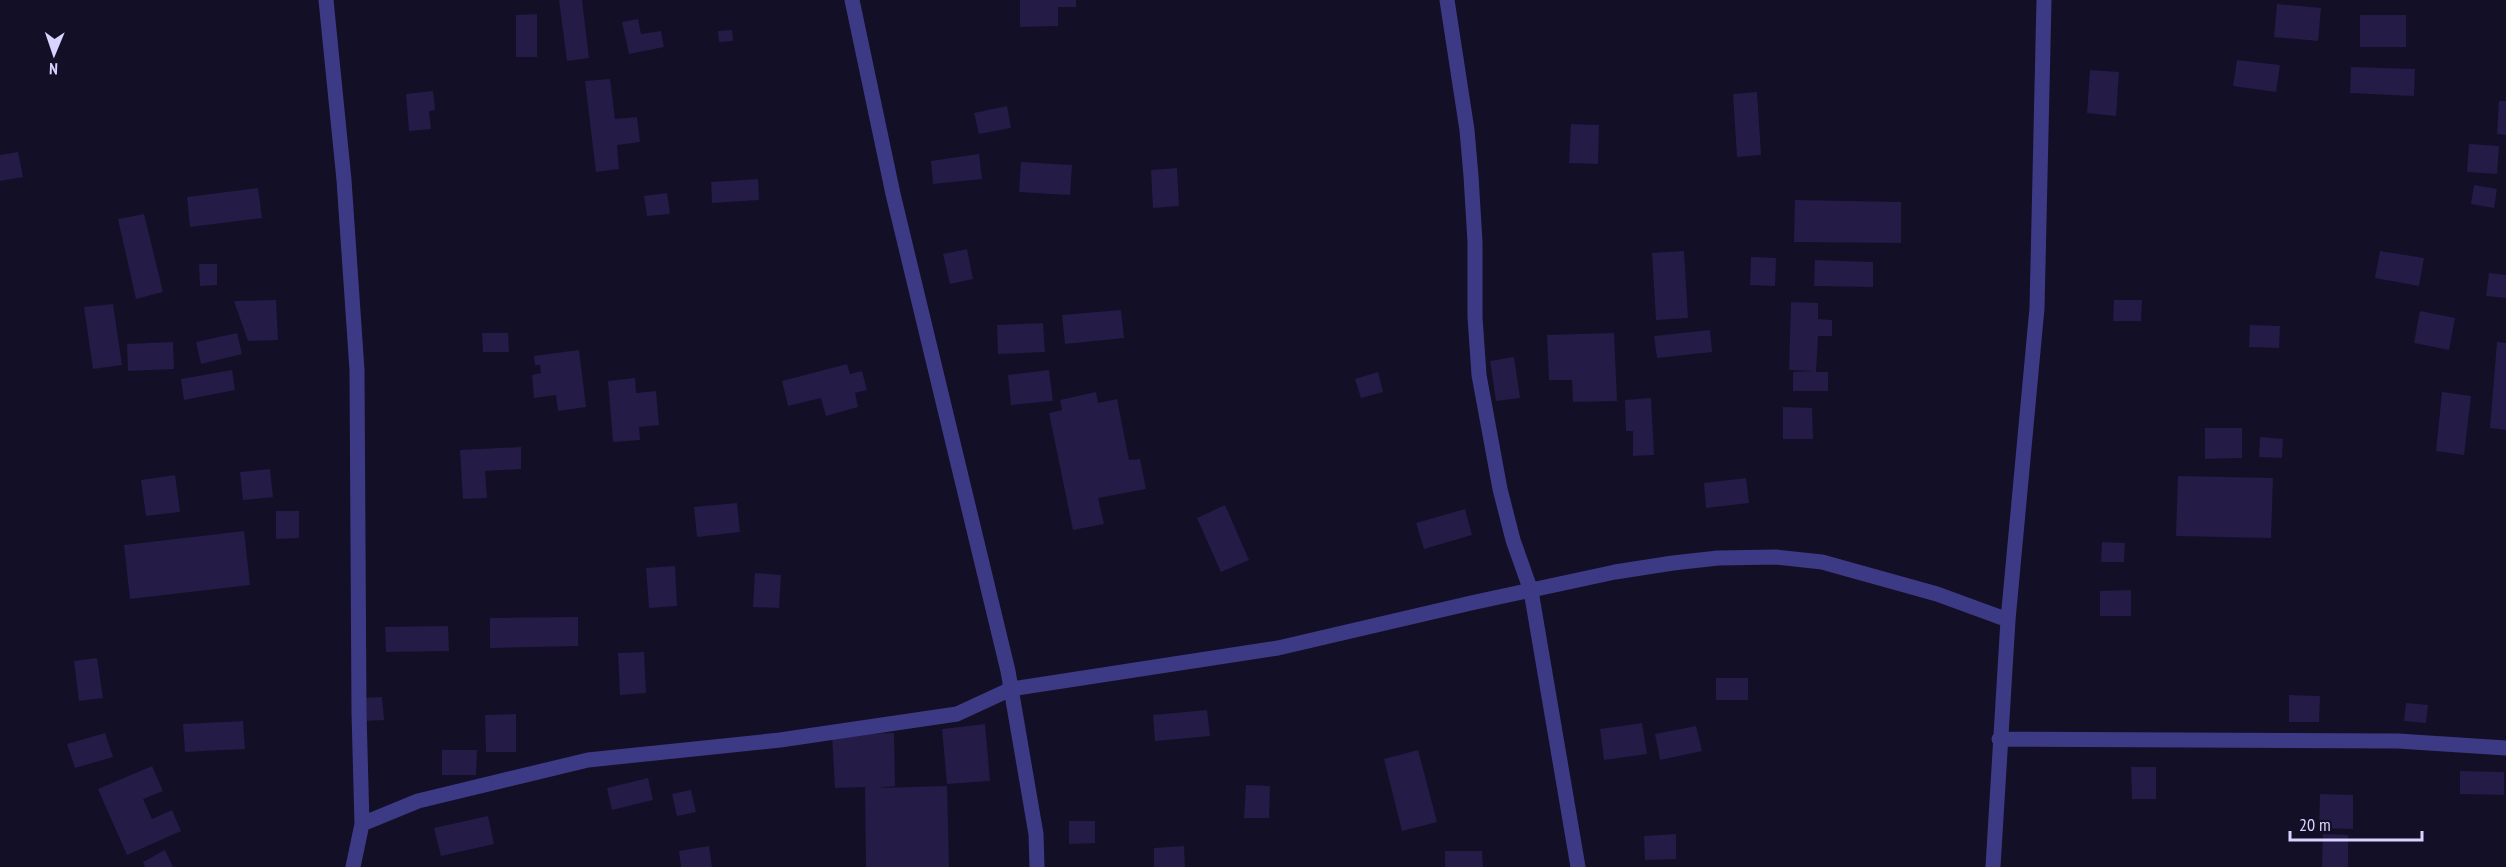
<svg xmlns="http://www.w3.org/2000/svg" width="2506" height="867" viewBox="0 0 2506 867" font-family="'PT Sans Narrow',sans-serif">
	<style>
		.building { fill: #241b47 }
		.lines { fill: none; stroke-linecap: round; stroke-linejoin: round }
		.street { stroke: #3d3a85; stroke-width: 15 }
	</style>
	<rect width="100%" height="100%" fill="#130f26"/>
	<path class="building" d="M 559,0 L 582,0 L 589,58 L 567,61 Z
		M 1020,0 L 1076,0 L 1076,7 L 1058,7 L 1058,26 L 1020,27 Z
		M 2277,4 L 2321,8 L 2318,41 L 2274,37 Z
		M 537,14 L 537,57 L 516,57 L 516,15 Z
		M 2360,15 L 2406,15 L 2406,47 L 2360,47 Z
		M 638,19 L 641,34 L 661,31 L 664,47 L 629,54 L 622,22 Z
		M 732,30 L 733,41 L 719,42 L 718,31 Z
		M 2237,60 L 2280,65 L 2276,92 L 2233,86 Z
		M 2351,67 L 2415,69 L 2414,96 L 2350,93 Z
		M 2090,70 L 2119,72 L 2116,116 L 2087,113 Z
		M 610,79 L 615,119 L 637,117 L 640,142 L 617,145 L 619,169 L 596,172 L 585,81 Z
		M 433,91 L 435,110 L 429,111 L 431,129 L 409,131 L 406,94 Z
		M 1757,92 L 1761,155 L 1737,157 L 1733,94 Z
		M 2499,101 L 2506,101 L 2506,135 L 2497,134 Z
		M 1007,106 L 1011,128 L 979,134 L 974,113 Z
		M 1571,124 L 1599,125 L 1598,164 L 1569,163 Z
		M 2469,144 L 2499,146 L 2497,174 L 2467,172 Z
		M 18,152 L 23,177 L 0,181 L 0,155 Z
		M 979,154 L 982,179 L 933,184 L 931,161 Z
		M 1021,162 L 1072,165 L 1070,195 L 1019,192 Z
		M 1177,168 L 1179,206 L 1153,208 L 1151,170 Z
		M 758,179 L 759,200 L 712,203 L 711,182 Z
		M 2474,185 L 2497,189 L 2494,208 L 2471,204 Z
		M 258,188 L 262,218 L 190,227 L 187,197 Z
		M 667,193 L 670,214 L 647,216 L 644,196 Z
		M 1795,200 L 1901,202 L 1901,243 L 1794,242 Z
		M 144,214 L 163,292 L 136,299 L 118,219 Z
		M 967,249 L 973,279 L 950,284 L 943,254 Z
		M 1684,251 L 1688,318 L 1656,320 L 1652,253 Z
		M 2380,251 L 2424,258 L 2419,286 L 2375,278 Z
		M 1751,257 L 1776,258 L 1775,286 L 1750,285 Z
		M 1815,260 L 1873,262 L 1873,287 L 1814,286 Z
		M 199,264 L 217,264 L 217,285 L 200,286 Z
		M 2489,273 L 2506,275 L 2506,298 L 2486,296 Z
		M 276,300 L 278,340 L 248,341 L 234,301 Z
		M 2114,300 L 2142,300 L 2141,321 L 2113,321 Z
		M 1791,302 L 1818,303 L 1818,319 L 1832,320 L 1832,336 L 1818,336 L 1816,372 L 1828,372 L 1828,391 L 1793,391 L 1793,372 L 1813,371 L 1789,370 Z
		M 113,304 L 122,365 L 93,369 L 84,307 Z
		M 1121,310 L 1124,338 L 1065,344 L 1062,315 Z
		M 2420,311 L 2455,318 L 2449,350 L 2414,343 Z
		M 1043,323 L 1045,352 L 998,354 L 997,325 Z
		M 2250,325 L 2280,326 L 2279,348 L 2249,347 Z
		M 1710,330 L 1712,352 L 1657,358 L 1654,336 Z
		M 237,333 L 242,354 L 201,364 L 196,342 Z
		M 482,333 L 508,333 L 509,352 L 483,352 Z
		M 1614,333 L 1617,401 L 1573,402 L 1572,380 L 1549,380 L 1547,335 Z
		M 173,342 L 174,369 L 128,371 L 127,344 Z
		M 2497,342 L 2506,343 L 2506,430 L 2490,428 Z
		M 579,350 L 586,407 L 558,411 L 556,395 L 534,398 L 532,375 L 541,373 L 540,365 L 535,365 L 534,356 Z
		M 1514,357 L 1520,398 L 1496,401 L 1490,361 Z
		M 847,364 L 850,374 L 862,371 L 867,390 L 855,393 L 858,407 L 826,416 L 821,398 L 788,406 L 782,381 Z
		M 232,370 L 235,390 L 184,400 L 181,379 Z
		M 1049,370 L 1053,401 L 1011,405 L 1008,375 Z
		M 1378,372 L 1383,392 L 1361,398 L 1355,379 Z
		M 635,378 L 636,393 L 656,391 L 659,425 L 639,427 L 640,440 L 613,442 L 608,381 Z
		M 1096,392 L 1098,403 L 1117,399 L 1129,460 L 1140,459 L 1146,489 L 1098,498 L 1104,524 L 1073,530 L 1049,413 L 1062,410 L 1060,400 Z
		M 2442,392 L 2471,396 L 2464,455 L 2436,451 Z
		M 1651,398 L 1654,455 L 1633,456 L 1633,431 L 1626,431 L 1625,400 Z
		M 1783,407 L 1812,408 L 1813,439 L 1783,439 Z
		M 2205,428 L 2242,428 L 2242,458 L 2205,459 Z
		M 2260,437 L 2283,439 L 2282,458 L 2259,457 Z
		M 521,447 L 521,469 L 485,471 L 487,498 L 463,499 L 460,450 Z
		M 270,469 L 273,497 L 243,500 L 240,472 Z
		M 175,475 L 180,512 L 146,516 L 141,480 Z
		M 2178,476 L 2273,478 L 2271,538 L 2176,536 Z
		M 1746,478 L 1749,503 L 1706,508 L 1704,483 Z
		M 737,503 L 740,532 L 697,537 L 694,507 Z
		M 1225,505 L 1249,560 L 1221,572 L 1197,518 Z
		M 1465,509 L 1472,535 L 1424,549 L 1416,523 Z
		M 276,511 L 299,511 L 299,538 L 276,539 Z
		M 244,531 L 250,585 L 130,599 L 124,545 Z
		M 2102,542 L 2125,543 L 2124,562 L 2101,562 Z
		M 675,566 L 677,606 L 649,608 L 646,568 Z
		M 755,573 L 781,575 L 779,608 L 753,607 Z
		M 2131,590 L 2131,616 L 2100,616 L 2100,591 Z
		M 578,617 L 578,646 L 490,648 L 490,618 Z
		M 448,626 L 449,651 L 386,652 L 385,627 Z
		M 644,652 L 646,693 L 620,695 L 618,653 Z
		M 97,658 L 103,698 L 79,701 L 74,661 Z
		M 1716,678 L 1748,678 L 1748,700 L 1716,700 Z
		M 2289,695 L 2320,696 L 2319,722 L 2289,722 Z
		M 382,697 L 384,720 L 365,721 L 363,698 Z
		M 2406,703 L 2428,705 L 2426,723 L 2404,721 Z
		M 1207,710 L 1210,736 L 1155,741 L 1153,715 Z
		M 516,714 L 516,752 L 486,752 L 485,715 Z
		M 243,721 L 245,749 L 185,752 L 183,724 Z
		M 1642,723 L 1647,754 L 1604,760 L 1600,729 Z
		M 985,724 L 990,781 L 947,784 L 942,729 Z
		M 1696,726 L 1702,751 L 1660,760 L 1655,734 Z
		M 105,733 L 113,757 L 75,768 L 67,744 Z
		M 894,733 L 895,786 L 878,788 L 947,786 L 949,867 L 866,867 L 865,787 L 835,788 L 832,735 Z
		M 442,750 L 477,750 L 476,775 L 442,775 Z
		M 1418,750 L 1437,822 L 1402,831 L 1384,759 Z
		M 152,766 L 163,791 L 143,799 L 152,819 L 172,810 L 181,831 L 127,855 L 98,789 Z
		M 2131,767 L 2156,767 L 2156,799 L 2132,799 Z
		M 2460,771 L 2504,772 L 2504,795 L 2460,794 Z
		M 648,778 L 653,800 L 612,810 L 607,788 Z
		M 1246,785 L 1270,786 L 1269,818 L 1244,818 Z
		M 691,790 L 696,812 L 677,816 L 672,794 Z
		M 2320,794 L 2353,795 L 2353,829 L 2319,828 Z
		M 488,816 L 494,844 L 441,856 L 434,828 Z
		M 1069,821 L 1095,821 L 1095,843 L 1069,844 Z
		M 1676,834 L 1676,859 L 1645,860 L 1644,836 Z
		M 2323,834 L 2348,835 L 2348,867 L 2322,867 Z
		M 709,846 L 712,867 L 681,867 L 679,851 Z
		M 1184,846 L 1185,867 L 1154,867 L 1154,848 Z
		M 165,850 L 173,867 L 145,867 L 143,862 Z
		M 1445,851 L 1482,851 L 1483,867 L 1445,867 Z"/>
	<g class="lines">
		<path class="street" d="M 326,0 L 344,180 L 357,370 L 359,713 L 362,824 L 353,867
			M 852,0 L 893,194 L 1008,671 L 1036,834 L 1037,867
			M 1447,0 L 1467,130 L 1471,176 L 1475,242 L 1475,317 L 1479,375 L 1500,489 L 1513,540 L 1531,591 L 1578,867
			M 1999,739 L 2398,741 L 2506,748
			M 362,824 L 418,801 L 588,760 L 780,740 L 957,714 L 1011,689 L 1278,648 L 1471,603 L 1615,572 L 1673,563 L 1718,558 L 1776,557 L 1822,562 L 1937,594 L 2008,620
			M 1993,867 L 2008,620 L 2037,308 L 2044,0"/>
	</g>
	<g transform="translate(54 54) rotate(182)" stroke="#130f26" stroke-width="4.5" paint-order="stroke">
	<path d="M0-4.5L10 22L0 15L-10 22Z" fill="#d9d4ff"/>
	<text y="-9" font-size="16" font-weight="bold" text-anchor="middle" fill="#d9d4ff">N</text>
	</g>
	<path d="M2290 831v9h132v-9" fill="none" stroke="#d9d4ff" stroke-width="3"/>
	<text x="2299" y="831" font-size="18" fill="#d9d4ff" stroke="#130f26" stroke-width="4.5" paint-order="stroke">20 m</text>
</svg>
